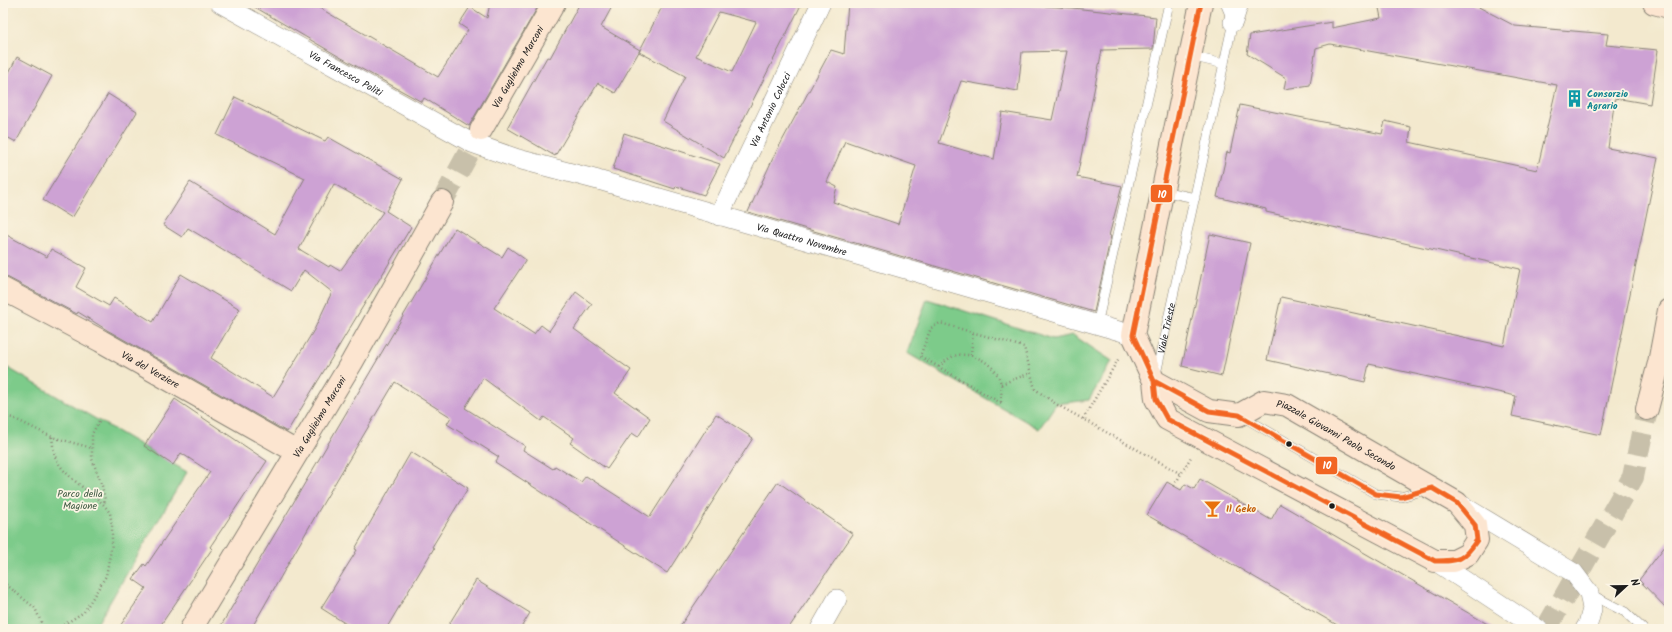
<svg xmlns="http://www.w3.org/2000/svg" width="1672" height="632" viewBox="0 0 1672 632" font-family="Kalam,sans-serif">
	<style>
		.park { fill: #7dcb8a; stroke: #4c7453 }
		.building { fill: #cda2d4; fill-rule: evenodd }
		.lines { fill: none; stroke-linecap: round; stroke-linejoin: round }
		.secondary-tunnel { stroke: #c8c0aa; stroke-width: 22; stroke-dasharray: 22 11; stroke-linecap: butt }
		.lane-casing { stroke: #888275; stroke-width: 10 }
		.street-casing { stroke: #888275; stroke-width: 20 }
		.secondary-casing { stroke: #888275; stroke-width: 24 }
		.path { stroke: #888275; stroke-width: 2.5; stroke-dasharray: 1 3; stroke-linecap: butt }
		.lane { stroke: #fff; stroke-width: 9 }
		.street { stroke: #fff; stroke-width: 19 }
		.secondary { stroke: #fce5d0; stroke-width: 22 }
		.bus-1-casing { stroke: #fcf5e5; stroke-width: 8 }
		.bus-1 { stroke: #f26522; stroke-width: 5 }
		.bus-dot { fill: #1c1c1c; stroke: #fcf5e5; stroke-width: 1.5 }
		.labels { text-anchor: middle; stroke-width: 3.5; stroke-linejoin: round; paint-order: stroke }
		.street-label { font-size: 10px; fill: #1c1c1c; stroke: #fcf5e5 }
		.culture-label { font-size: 10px; font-weight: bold; fill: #0d838f; stroke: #fcf5e5; text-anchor: start }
		.park-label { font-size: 10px; fill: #3e5942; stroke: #fcf5e5 }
		.food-label { font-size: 10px; font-weight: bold; fill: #c56008; stroke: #fcf5e5; text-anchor: start }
		.line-badge { stroke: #fcf5e5; stroke-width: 1.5 }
		.badge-label { font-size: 11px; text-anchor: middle; font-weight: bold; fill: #fff }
	</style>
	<rect width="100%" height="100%" fill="#fcf5e5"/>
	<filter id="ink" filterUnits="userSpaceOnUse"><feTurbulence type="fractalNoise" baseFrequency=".025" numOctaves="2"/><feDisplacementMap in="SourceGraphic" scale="8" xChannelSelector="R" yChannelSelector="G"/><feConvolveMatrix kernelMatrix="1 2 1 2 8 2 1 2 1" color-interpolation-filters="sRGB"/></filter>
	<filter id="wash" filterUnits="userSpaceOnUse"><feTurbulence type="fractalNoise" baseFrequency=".012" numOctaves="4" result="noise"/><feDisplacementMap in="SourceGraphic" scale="16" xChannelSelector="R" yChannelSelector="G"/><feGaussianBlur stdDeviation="0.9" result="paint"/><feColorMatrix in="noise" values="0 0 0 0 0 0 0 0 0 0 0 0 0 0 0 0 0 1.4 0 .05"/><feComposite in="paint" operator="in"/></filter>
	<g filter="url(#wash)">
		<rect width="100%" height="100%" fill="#f3e9ce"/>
		<path class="park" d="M 927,299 L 1053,339 L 1073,335 L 1112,361 L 1089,400 L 1056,404 L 1039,429 L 907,353 Z
			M 3,365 L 187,472 L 94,629 L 3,629 Z"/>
		<g id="blocks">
			<path class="building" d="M 248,3 L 311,3 L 438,77 L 468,30 L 459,24 L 470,7 L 487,18 L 490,3 L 540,3 L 469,126 L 424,98 L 422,102 L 338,56 Z
				M 580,3 L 614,3 L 601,27 L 640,50 L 615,93 L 598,83 L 555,156 L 507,128 L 547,57 L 550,58 Z
				M 664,3 L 802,3 L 724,158 L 663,121 L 685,76 L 639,52 ZM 719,12 L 756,22 L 732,72 L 696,56 Z
				M 848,3 L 1002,3 L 1073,8 L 1156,17 L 1153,49 L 1102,50 L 1077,177 L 1122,186 L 1109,236 L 1111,236 L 1094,312 L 748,212 L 774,156 L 831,50 L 844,54 ZM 1067,51 L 1052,120 L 1002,112 L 994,159 L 939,143 L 961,81 L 1018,91 L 1022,52 ZM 845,141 L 916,166 L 898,224 L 833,202 L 837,187 L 827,182 Z
				M 1378,3 L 1471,3 L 1515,26 L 1608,34 L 1606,45 L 1658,50 L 1650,104 L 1615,98 L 1608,148 L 1658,158 L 1601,435 L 1512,416 L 1516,396 L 1369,364 L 1365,382 L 1267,360 L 1281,297 L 1504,346 L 1520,269 L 1266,212 L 1266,209 L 1217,197 L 1227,152 L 1230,153 L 1240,105 L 1382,134 L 1385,121 L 1411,127 L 1409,142 L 1537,170 L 1557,85 L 1330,44 L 1316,48 L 1310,85 L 1284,89 L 1286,78 L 1247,54 L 1250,35 L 1332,22 L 1332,28 L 1381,18 Z
				M 17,57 L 52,76 L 16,142 L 3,135 L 3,84 Z
				M 108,94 L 137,112 L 72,218 L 43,200 Z
				M 235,97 L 325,141 L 328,137 L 403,179 L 386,211 L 411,227 L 287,432 L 107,330 L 78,312 L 77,314 L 3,275 L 3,233 L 47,257 L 51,249 L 86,268 L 76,287 L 109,306 L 114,298 L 153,322 L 181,274 L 240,309 L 211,358 L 273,397 L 314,330 L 332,292 L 304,270 L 291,291 L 188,228 L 182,237 L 163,225 L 190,182 L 275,234 L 305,178 L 217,135 ZM 334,184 L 383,212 L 340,271 L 330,265 L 329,267 L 299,249 Z
				M 624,133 L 720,164 L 704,195 L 676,186 L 675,189 L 613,169 Z
				M 455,228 L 502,257 L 508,247 L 526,260 L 494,308 L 534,334 L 541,325 L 549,331 L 576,292 L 592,304 L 574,329 L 631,370 L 615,393 L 650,418 L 638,437 L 632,433 L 607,469 L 570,443 L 574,438 L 544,417 L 541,421 L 483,378 L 465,408 L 525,446 L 523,450 L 553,469 L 555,466 L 581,482 L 586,476 L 650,517 L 716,414 L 753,438 L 667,573 L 495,462 L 499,457 L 447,424 L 451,417 L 395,382 L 316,515 L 251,629 L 219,629 Z
				M 1210,234 L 1250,243 L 1222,376 L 1182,366 Z
				M 175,399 L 267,461 L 210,547 L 212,549 L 158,629 L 118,629 L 146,588 L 133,579 L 144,564 L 146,566 L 210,472 L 181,453 L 173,465 L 144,446 Z
				M 411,452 L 468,488 L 432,547 L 434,548 L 386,629 L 354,629 L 321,608 L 357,550 L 355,549 Z
				M 1200,479 L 1271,520 L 1280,504 L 1496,629 L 1344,629 L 1147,515 L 1167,482 L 1181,490 L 1185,484 L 1194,489 Z
				M 778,482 L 853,534 L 788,629 L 678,629 Z
				M 1669,541 L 1669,611 L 1639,580 Z
				M 476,580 L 530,613 L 520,629 L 446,629 Z"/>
		</g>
	</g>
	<g filter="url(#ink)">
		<use href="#blocks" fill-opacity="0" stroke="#888275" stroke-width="1"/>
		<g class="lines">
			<path class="secondary-tunnel" d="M 442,202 L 481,130
				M 1546,629 L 1633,477 L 1647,409"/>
			<defs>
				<g id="lane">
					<path d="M 1190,56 L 1224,64"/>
					<path d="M 1162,191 L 1195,198"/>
					<path d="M 1097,325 L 1169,3"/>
					<path id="s1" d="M 1156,374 L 1233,22 L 1225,3"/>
					<path d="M 1240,415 L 1376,494 L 1401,497 L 1428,489"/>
					<path d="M 1590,594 L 1625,612 L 1643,629"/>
				</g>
				<g id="street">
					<path id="s2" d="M 220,3 L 472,143 L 518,159 L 598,180 L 1133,335"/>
					<path d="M 1233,22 L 1239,3"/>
					<path id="s3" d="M 719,216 L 821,3"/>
					<path d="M 1463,506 L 1574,573 L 1589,593 L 1592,609 L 1588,624 L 1585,629"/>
					<path d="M 1435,561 L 1538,629"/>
					<path d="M 820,629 L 837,599"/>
				</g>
				<g id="secondary">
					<path d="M 1654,3 L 1669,7"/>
					<path id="s4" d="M 481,130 L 554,3"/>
					<path id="s5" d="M 3,289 L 101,341 L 297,452"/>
					<path id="s6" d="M 1154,381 L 1209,411 L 1239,415 L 1264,401 L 1287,405 L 1457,503 L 1475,525 L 1477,540 L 1468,554 L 1454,561 L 1435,561 L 1167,419 L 1156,399 L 1154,381 L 1133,335 L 1201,3"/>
					<path d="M 1647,409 L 1659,363 L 1669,310"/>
					<path id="s7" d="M 191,629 L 352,362 L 442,202"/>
				</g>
			</defs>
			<use href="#lane" class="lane-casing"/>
			<use href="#street" class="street-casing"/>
			<use href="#secondary" class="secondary-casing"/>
			<path class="path" d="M 971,355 L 973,332
				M 3,366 L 4,366
				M 939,367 C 943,363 949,358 954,356 C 973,350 997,365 1001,384 C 1002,390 1001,397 1001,403
				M 1001,384 L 1031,373
				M 1001,403 L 920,356 L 931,328 L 940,323 L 1024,347 L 1035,389 L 1056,404 L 1181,474
				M 3,416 L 13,418 L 52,437 L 92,448
				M 1083,419 L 1119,358
				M 52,437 C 53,443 53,450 55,456 C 63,477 88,489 104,505 L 105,500 L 102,486 L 92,459 L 92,434 L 99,421
				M 1174,486 L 1191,457
				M 3,582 L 35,608 L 44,629
				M 57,629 L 84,612 L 106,576 L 112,544 L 112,525 L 110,513 L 104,505"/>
			<use href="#lane" class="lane"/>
			<use href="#street" class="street"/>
			<use href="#secondary" class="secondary"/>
			<defs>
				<path id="bus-1" d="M 1154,381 L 1209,411 L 1239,415 L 1376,494 L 1401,497 L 1432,488 L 1457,503 L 1475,525 L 1477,540 C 1463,561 1459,561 1435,561 L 1167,419 L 1156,399 Z
					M 1154,381 L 1133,335 L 1201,3"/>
			</defs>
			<use href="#bus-1" class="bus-1-casing"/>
			<use href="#bus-1" class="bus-1"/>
		</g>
	</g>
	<defs>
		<symbol id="building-bare" viewBox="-9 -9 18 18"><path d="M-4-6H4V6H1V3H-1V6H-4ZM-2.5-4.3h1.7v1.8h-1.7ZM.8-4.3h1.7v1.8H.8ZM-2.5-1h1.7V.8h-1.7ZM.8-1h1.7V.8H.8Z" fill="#0f9aa8" stroke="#fcf5e5" stroke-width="2.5" paint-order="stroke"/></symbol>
		<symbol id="bar-bare" viewBox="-9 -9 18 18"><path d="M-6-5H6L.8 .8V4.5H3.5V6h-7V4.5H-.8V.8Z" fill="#e8710a" stroke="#fcf5e5" stroke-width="2.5" paint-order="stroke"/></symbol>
	</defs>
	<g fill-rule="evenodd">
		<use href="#building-bare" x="1562" y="86" width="25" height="25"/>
		<use href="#bar-bare" x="1200" y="496" width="25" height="25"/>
	</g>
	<g class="bus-dot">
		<circle cx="1289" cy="444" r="3.5"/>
		<circle cx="1332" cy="506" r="3.5"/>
	</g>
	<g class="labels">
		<g class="street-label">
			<text dy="4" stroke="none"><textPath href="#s4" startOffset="73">Via Guglielmo Marconi</textPath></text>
			<text dy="4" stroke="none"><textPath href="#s2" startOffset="144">Via Francesco Politi</textPath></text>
			<text dy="4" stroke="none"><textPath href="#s3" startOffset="118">Via Antonio Colocci</textPath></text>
			<text dy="4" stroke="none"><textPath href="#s2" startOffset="632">Via Quattro Novembre</textPath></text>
			<text dy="4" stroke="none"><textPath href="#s1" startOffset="47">Viale Trieste</textPath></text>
			<text dy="4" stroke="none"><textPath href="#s5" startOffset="168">Via del Verziere</textPath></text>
			<text dy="4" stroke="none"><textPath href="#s7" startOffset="248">Via Guglielmo Marconi</textPath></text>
			<text dy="4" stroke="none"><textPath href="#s6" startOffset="202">Piazzale Giovanni Paolo Secondo</textPath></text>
		</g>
		<g class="culture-label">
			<text x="1587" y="97">Consorzio<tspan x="1587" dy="12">Agrario</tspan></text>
		</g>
		<g class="park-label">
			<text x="80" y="497">Parco della<tspan x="80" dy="12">Magione</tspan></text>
		</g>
		<g class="food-label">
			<text x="1226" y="512">Il Geko</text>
		</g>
	</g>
	<g class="line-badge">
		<rect x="1150" y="184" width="23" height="19" rx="4" fill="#f26522"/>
		<rect x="1315" y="456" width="23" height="19" rx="4" fill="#f26522"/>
	</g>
	<g class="badge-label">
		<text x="1162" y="198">10</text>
		<text x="1327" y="469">10</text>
	</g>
	<rect width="1672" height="632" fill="none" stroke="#fcf5e5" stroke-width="16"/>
	<g transform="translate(1626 586) rotate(68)" stroke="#fcf5e5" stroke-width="3" paint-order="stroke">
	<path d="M0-3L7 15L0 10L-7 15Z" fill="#1c1c1c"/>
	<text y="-6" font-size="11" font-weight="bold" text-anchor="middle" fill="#1c1c1c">N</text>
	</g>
</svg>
